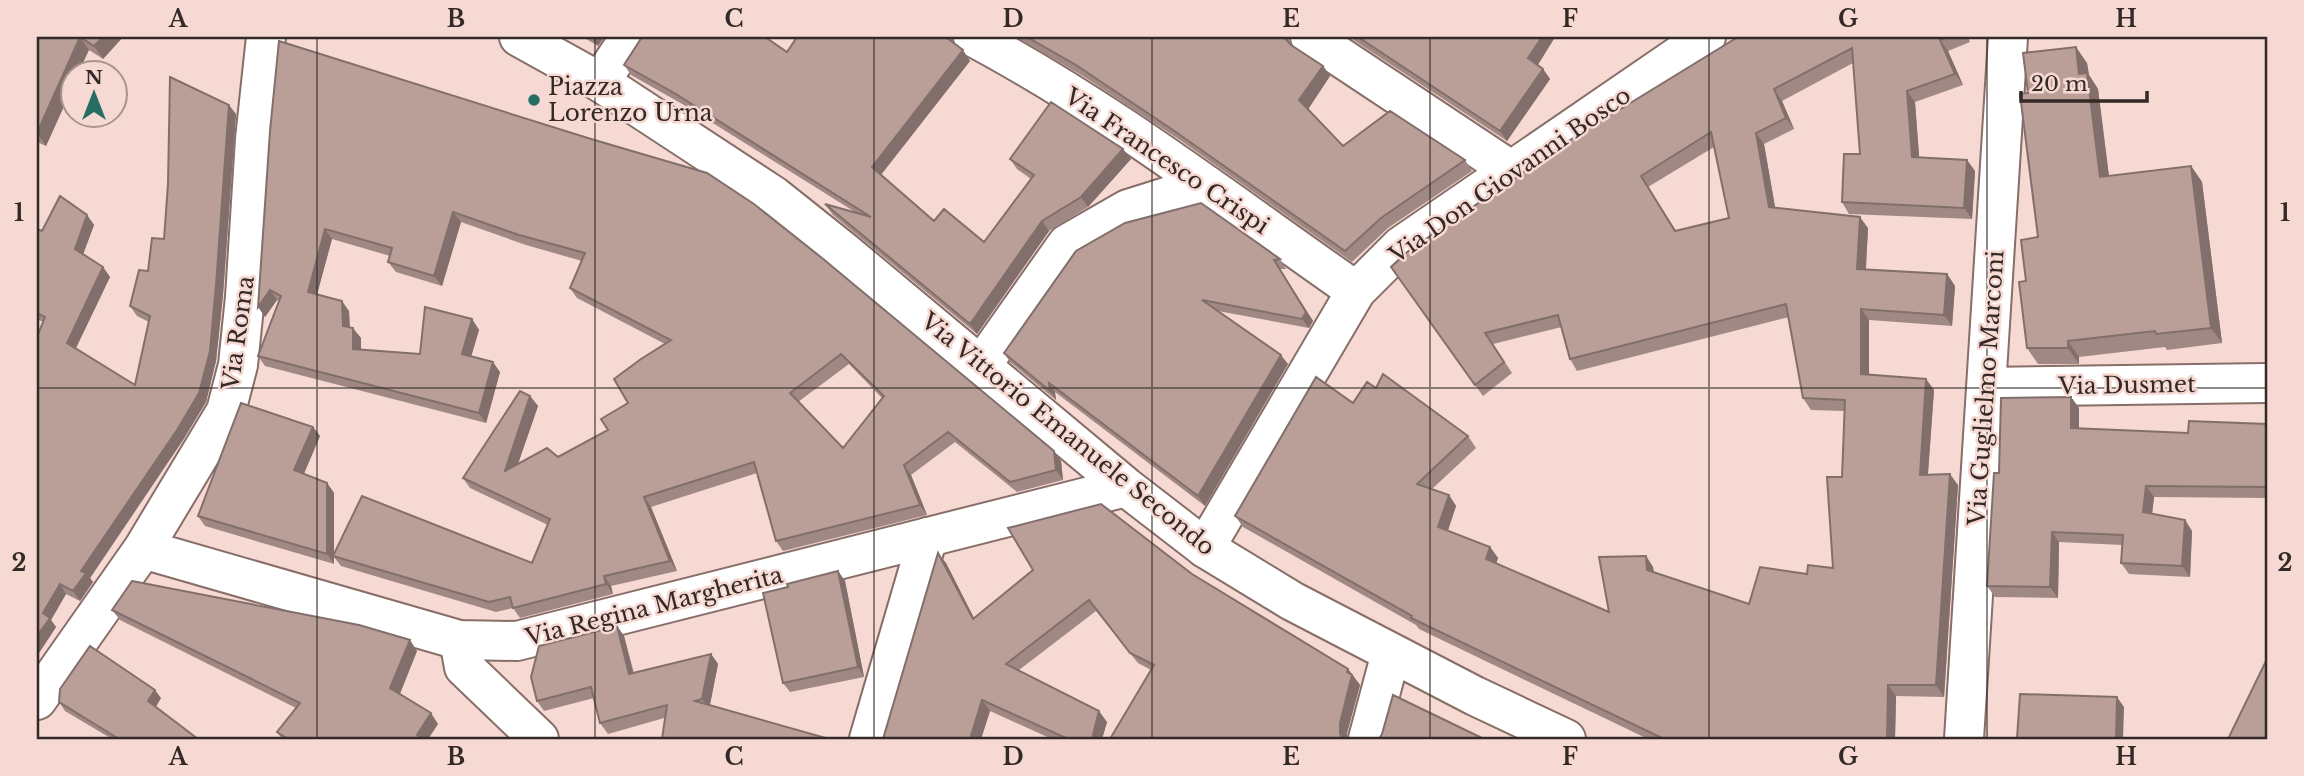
<svg xmlns="http://www.w3.org/2000/svg" width="2304" height="776" viewBox="0 0 2304 776" font-family="'Libre Baskerville',serif">
	<style>
		.lines { fill: none; stroke-linecap: round; stroke-linejoin: round }
		.street-casing { stroke: #876e68; stroke-width: 42 }
		.secondary-casing { stroke: #876e68; stroke-width: 42 }
		.street { stroke: #fff; stroke-width: 38 }
		.secondary { stroke: #fff; stroke-width: 38 }
		.wall { fill: #a08984; fill-rule: evenodd }
		.shaded-wall { fill: #826f6b }
		.building { fill: #ba9f99; stroke: #826f6b; stroke-width: 2; fill-rule: evenodd }
		.grid { fill: none; stroke: #332926; stroke-width: 2; stroke-opacity: 0.55 }
		.poi-dot { fill: #266d64; stroke: #f6d9d2; stroke-width: 2.5 }
		.labels { text-anchor: middle; stroke-width: 5; stroke-linejoin: round; paint-order: stroke }
		.poi-label { font-size: 23px; fill: #332926; stroke: #f6d9d2; text-anchor: start }
		.street-label { font-size: 23px; fill: #332926; stroke: #f6d9d2 }
		.neatline { fill: none; stroke: #332926; stroke-width: 2.5 }
		.grid-label { font-size: 23px; text-anchor: middle; font-weight: bold; fill: #332926 }
	</style>
	<rect width="100%" height="100%" fill="#f6d9d2"/>
	<g class="lines">
		<defs>
			<path id="street" d="M 973,37 C 1107,108 1231,204 1356,291
				M 1310,37 L 1512,171
				M 600,82 L 630,37
				M 981,366 L 1067,244 L 1128,209 L 1204,185
				M 1986,387 L 2267,383
				M 1205,548 L 1356,291 L 1401,246 L 1706,37
				M 459,640 L 464,667 L 539,739
				M 869,739 L 928,537
				M 1964,739 L 2008,37"/>
			<path id="secondary" d="M 519,37 L 600,82 L 774,196 L 843,251 L 1126,487 L 1205,548 L 1292,601 L 1475,696 L 1566,739
				M 143,549 L 459,640 L 517,641 L 1126,487
				M 37,700 L 143,549 L 226,411 L 238,365 L 245,297 L 255,139 L 266,37
				M 1368,739 L 1391,653"/>
		</defs>
		<use href="#street" class="street-casing"/>
		<use href="#secondary" class="secondary-casing"/>
		<use href="#street" class="street"/>
		<use href="#secondary" class="secondary"/>
	</g>
	<path class="wall" d="M 37,37 L 123,37 L 103,59 L 89,50 L 74,74 L 74,84 L 46,146 L 37,142 Z
		M 583,37 L 604,37 L 598,46 Z
		M 797,37 L 952,37 L 953,42 L 970,61 L 881,175 L 934,221 L 984,242 L 1031,179 L 1017,169 L 1010,159 L 1123,149 L 1131,159 L 1088,207 L 1049,231 L 977,334 L 833,215 L 825,204 L 855,212 L 684,105 L 631,75 L 624,65 L 787,52 Z
		M 1016,37 L 1288,37 L 1290,44 L 1323,66 L 1330,76 L 1308,109 L 1343,146 L 1465,160 L 1472,171 L 1388,228 L 1352,262 L 1180,140 L 1083,76 Z
		M 1349,37 L 1555,37 L 1538,65 L 1543,69 L 1550,79 L 1507,141 Z
		M 1738,37 L 1968,37 L 1970,42 L 1948,51 L 1963,85 L 1915,102 L 1919,157 L 1967,160 L 1975,171 L 1972,219 L 1849,214 L 1842,202 L 1860,154 L 1853,63 L 1782,101 L 1794,129 L 1764,144 L 1775,208 L 1868,228 L 1866,270 L 1947,274 L 1955,286 L 1952,326 L 1869,320 L 1869,375 L 1926,379 L 1934,390 L 1928,474 L 1958,485 L 1944,697 L 1896,696 L 1895,739 L 1648,739 L 1419,629 L 1416,625 L 1243,527 L 1235,516 L 1353,403 L 1376,388 L 1468,436 L 1476,448 L 1432,489 L 1449,495 L 1456,506 L 1448,531 L 1490,547 L 1498,558 L 1496,563 L 1609,612 L 1646,556 L 1653,567 L 1654,572 L 1749,604 L 1807,574 L 1833,568 L 1842,477 L 1844,411 L 1811,410 L 1803,398 L 1789,317 L 1577,371 L 1570,359 L 1562,327 L 1493,344 L 1512,373 L 1483,396 L 1391,267 ZM 1714,147 L 1729,218 L 1676,231 L 1648,187 Z
		M 279,41 L 1061,461 L 1063,480 L 1017,492 L 955,442 L 911,475 L 927,515 L 783,551 L 776,541 L 757,473 L 651,507 L 677,571 L 611,586 L 613,594 L 520,618 L 513,608 L 496,612 L 341,566 L 334,557 L 334,564 L 205,526 L 198,516 L 313,427 L 320,436 L 304,474 L 327,483 L 334,493 L 334,555 L 532,563 L 548,525 L 470,488 L 463,478 L 530,396 L 538,406 L 518,464 L 558,457 L 608,430 L 628,403 L 665,344 L 577,298 L 570,288 L 582,261 L 526,245 L 461,222 L 442,286 L 396,272 L 388,262 L 390,256 L 332,239 L 317,294 L 349,311 L 350,327 L 361,338 L 361,350 L 420,354 L 472,319 L 479,330 L 471,356 L 500,372 L 486,423 L 265,366 L 258,356 L 279,301 L 277,300 L 265,317 ZM 849,364 L 882,398 L 843,448 L 798,402 Z
		M 2087,63 L 2089,75 L 2098,89 L 2109,176 L 2191,166 L 2202,182 L 2222,343 L 2167,350 L 2165,347 L 2079,357 L 2079,364 L 2038,364 L 2027,348 L 2026,281 L 2038,237 L 2028,93 Z
		M 236,114 L 223,295 L 216,361 L 206,402 L 183,440 L 90,578 L 93,582 L 80,601 L 66,594 L 51,620 L 56,627 L 37,656 L 37,337 L 43,322 L 37,319 L 37,229 L 42,231 L 87,215 L 94,225 L 83,255 L 103,267 L 110,277 L 76,348 L 135,385 L 149,322 L 137,316 L 130,306 L 164,239 Z
		M 1076,251 L 1280,259 L 1286,269 L 1280,269 L 1313,321 L 1309,328 L 1218,311 L 1288,364 L 1205,506 L 1055,392 L 1056,400 L 1010,362 L 1004,353 Z
		M 2071,397 L 2079,408 L 2079,428 L 2188,433 L 2267,424 L 2267,498 L 2154,497 L 2152,514 L 2185,520 L 2192,531 L 2190,577 L 2129,574 L 2121,563 L 2122,545 L 2059,542 L 2058,598 L 1995,597 L 1987,586 L 1999,473 Z
		M 946,563 L 974,618 L 1192,574 L 1348,669 L 1360,685 L 1347,733 L 1151,670 L 1138,663 L 1096,611 L 1019,670 L 1107,722 L 1102,739 L 1052,739 L 990,711 L 981,739 L 883,739 Z
		M 838,571 L 845,581 L 864,677 L 790,692 L 783,683 L 788,587 Z
		M 112,610 L 417,651 L 400,694 L 438,724 L 428,739 L 282,739 L 277,732 L 296,708 L 120,620 Z
		M 617,626 L 624,636 L 634,673 L 711,654 L 718,664 L 710,705 L 608,734 L 600,723 L 594,698 L 544,711 L 537,701 Z
		M 161,698 L 156,707 L 198,739 L 112,739 L 65,711 L 59,702 Z"/>
	<path class="shaded-wall" d="M 80,37 L 89,50 L 78,74 L 74,74 L 74,84 L 46,146 L 37,133 Z
		M 103,37 L 123,37 L 103,59 L 94,46 Z
		M 591,37 L 604,37 L 598,46 Z
		M 1542,37 L 1555,37 L 1535,69 L 1528,58 Z
		M 1940,40 L 1948,51 L 1963,85 L 1955,74 Z
		M 2076,47 L 2087,63 L 2089,75 L 2098,89 L 2111,193 L 2100,177 L 2079,74 Z
		M 963,50 L 970,61 L 879,177 L 872,167 Z
		M 1323,66 L 1330,76 L 1307,111 L 1299,100 Z
		M 1543,69 L 1550,79 L 1507,141 L 1500,131 Z
		M 1774,89 L 1782,101 L 1794,129 L 1786,118 Z
		M 1907,91 L 1915,102 L 1920,168 L 1912,157 Z
		M 229,105 L 236,114 L 223,295 L 216,361 L 206,402 L 183,440 L 90,578 L 93,582 L 80,601 L 73,591 L 81,571 Z
		M 1756,133 L 1764,144 L 1777,218 L 1769,207 Z
		M 1123,149 L 1131,159 L 1088,207 L 1081,197 Z
		M 1967,160 L 1975,171 L 1972,219 L 1964,208 Z
		M 2191,166 L 2202,182 L 2222,343 L 2211,328 Z
		M 453,212 L 461,222 L 442,286 L 434,276 Z
		M 87,215 L 94,225 L 81,259 L 75,249 Z
		M 1860,217 L 1868,228 L 1865,281 L 1857,269 Z
		M 1042,221 L 1049,231 L 977,334 L 970,324 Z
		M 325,229 L 332,239 L 315,302 L 308,292 Z
		M 1274,260 L 1313,321 L 1309,328 L 1302,319 Z
		M 103,267 L 110,277 L 74,352 L 67,343 Z
		M 1947,274 L 1955,286 L 1952,326 L 1944,315 Z
		M 270,290 L 277,300 L 265,317 L 258,307 Z
		M 342,301 L 349,311 L 350,336 L 343,326 Z
		M 1861,309 L 1869,320 L 1869,385 L 1861,374 Z
		M 472,319 L 479,330 L 469,364 L 462,354 Z
		M 353,328 L 361,338 L 361,360 L 353,349 Z
		M 2068,341 L 2079,357 L 2079,364 L 2068,348 Z
		M 1281,355 L 1288,364 L 1205,506 L 1198,496 Z
		M 493,362 L 500,372 L 486,423 L 479,413 Z
		M 1926,379 L 1934,390 L 1927,486 L 1920,475 Z
		M 1049,383 L 1055,392 L 1056,400 L 1050,391 Z
		M 530,396 L 538,406 L 512,481 L 505,471 Z
		M 2071,397 L 2079,408 L 2079,439 L 2071,428 Z
		M 313,427 L 320,436 L 301,480 L 294,470 Z
		M 1054,451 L 1061,461 L 1063,480 L 1056,470 Z
		M 904,465 L 911,475 L 927,515 L 920,505 Z
		M 1950,474 L 1958,485 L 1944,697 L 1936,685 Z
		M 327,483 L 334,493 L 334,564 L 327,554 Z
		M 2146,486 L 2154,497 L 2151,523 L 2143,512 Z
		M 1449,495 L 1456,506 L 1445,538 L 1438,527 Z
		M 644,497 L 651,507 L 677,571 L 670,561 Z
		M 2185,520 L 2192,531 L 2190,577 L 2182,566 Z
		M 2052,532 L 2059,542 L 2058,598 L 2050,587 Z
		M 1490,547 L 1498,558 L 1494,570 L 1486,559 Z
		M 938,553 L 946,563 L 980,630 L 973,619 Z
		M 1646,556 L 1653,567 L 1655,581 L 1647,570 Z
		M 838,571 L 845,581 L 864,677 L 858,667 Z
		M 604,576 L 611,586 L 613,594 L 606,584 Z
		M 60,584 L 66,594 L 51,620 L 56,627 L 37,656 L 37,636 L 43,613 Z
		M 617,626 L 624,636 L 636,685 L 629,674 Z
		M 410,640 L 417,651 L 398,698 L 390,688 Z
		M 711,654 L 718,664 L 709,709 L 702,699 Z
		M 1348,669 L 1360,685 L 1347,733 L 1347,739 L 1343,739 L 1340,734 L 1340,723 Z
		M 1888,685 L 1896,696 L 1895,739 L 1887,739 Z
		M 155,690 L 161,698 L 154,709 L 148,701 Z
		M 2117,697 L 2124,707 L 2123,739 L 2116,739 Z
		M 982,700 L 990,711 L 981,739 L 970,739 Z
		M 1099,711 L 1107,722 L 1102,739 L 1092,739 Z
		M 431,713 L 438,724 L 428,739 L 420,739 L 417,735 Z"/>
	<path class="building" d="M 37,37 L 103,37 L 94,46 L 80,37 L 37,133 Z
		M 642,37 L 765,37 L 787,52 L 797,37 L 947,37 L 947,38 L 963,50 L 872,167 L 934,221 L 944,209 L 984,242 L 1034,175 L 1010,159 L 1051,102 L 1123,149 L 1081,197 L 1042,221 L 970,324 L 825,204 L 871,217 L 676,94 L 624,65 Z
		M 1027,37 L 1284,37 L 1291,45 L 1323,66 L 1299,100 L 1343,146 L 1390,111 L 1465,160 L 1381,218 L 1345,251 L 1173,130 L 1076,65 Z
		M 1358,37 L 1542,37 L 1528,58 L 1543,69 L 1500,131 Z
		M 1738,37 L 1947,37 L 1940,40 L 1955,74 L 1907,91 L 1912,157 L 1967,160 L 1964,208 L 1842,202 L 1844,154 L 1860,154 L 1852,48 L 1774,89 L 1786,118 L 1756,133 L 1769,207 L 1860,217 L 1857,269 L 1947,274 L 1944,315 L 1861,309 L 1861,374 L 1926,379 L 1920,475 L 1950,474 L 1936,685 L 1888,685 L 1887,739 L 1664,739 L 1411,618 L 1412,616 L 1235,516 L 1316,377 L 1353,403 L 1367,382 L 1376,388 L 1383,374 L 1468,436 L 1417,484 L 1449,495 L 1438,527 L 1490,547 L 1486,559 L 1609,612 L 1599,557 L 1646,556 L 1647,570 L 1749,604 L 1760,567 L 1807,574 L 1808,565 L 1833,568 L 1827,477 L 1842,477 L 1845,400 L 1803,398 L 1786,304 L 1570,359 L 1558,315 L 1485,333 L 1504,362 L 1475,385 L 1391,267 L 1407,252 L 1570,140 ZM 1711,132 L 1729,218 L 1675,231 L 1641,176 Z
		M 279,41 L 591,139 L 707,173 L 754,204 L 822,258 L 1054,451 L 1056,470 L 1010,482 L 948,432 L 904,465 L 920,505 L 776,541 L 754,462 L 644,497 L 670,561 L 604,576 L 606,584 L 513,608 L 510,597 L 489,602 L 333,556 L 362,496 L 532,563 L 550,519 L 463,478 L 520,391 L 530,396 L 505,471 L 547,448 L 558,457 L 608,430 L 601,419 L 628,403 L 614,379 L 641,359 L 671,340 L 570,288 L 585,253 L 519,235 L 453,212 L 434,276 L 388,262 L 392,248 L 325,229 L 308,292 L 342,301 L 343,326 L 353,328 L 353,349 L 420,354 L 425,307 L 472,319 L 462,354 L 493,362 L 479,413 L 258,356 L 281,296 L 270,290 L 258,307 L 270,131 ZM 841,354 L 884,396 L 843,448 L 790,393 Z
		M 2076,47 L 2079,74 L 2087,73 L 2100,177 L 2191,166 L 2211,328 L 2156,334 L 2155,331 L 2068,341 L 2068,348 L 2027,348 L 2019,282 L 2026,281 L 2021,240 L 2038,237 L 2020,94 L 2028,93 L 2023,53 Z
		M 170,77 L 229,105 L 216,285 L 210,351 L 199,393 L 177,430 L 81,571 L 86,573 L 73,591 L 60,584 L 43,613 L 50,618 L 37,636 L 37,337 L 45,317 L 37,313 L 37,229 L 42,231 L 60,196 L 87,215 L 75,249 L 103,267 L 67,343 L 135,385 L 150,316 L 130,306 L 139,270 L 148,271 L 152,238 L 164,239 L 168,184 Z
		M 1201,203 L 1280,259 L 1274,260 L 1306,312 L 1302,319 L 1202,300 L 1281,355 L 1198,496 L 1049,383 L 1050,391 L 1004,353 L 1076,251 L 1125,223 Z
		M 2071,397 L 2071,428 L 2188,433 L 2189,421 L 2267,424 L 2267,487 L 2146,486 L 2143,512 L 2185,520 L 2182,566 L 2121,563 L 2123,535 L 2052,532 L 2050,587 L 1987,586 L 1994,473 L 1999,473 L 2001,398 Z
		M 241,403 L 313,427 L 294,470 L 327,483 L 327,554 L 198,516 Z
		M 1101,504 L 1192,574 L 1348,669 L 1347,672 L 1352,675 L 1340,723 L 1340,734 L 1343,739 L 1110,739 L 1154,665 L 1130,653 L 1089,600 L 1006,664 L 1099,711 L 1092,739 L 1068,739 L 982,700 L 970,739 L 883,739 L 938,553 L 973,619 L 1033,570 L 1008,528 Z
		M 838,571 L 858,667 L 783,683 L 763,593 L 788,587 L 787,584 Z
		M 132,581 L 359,625 L 410,640 L 390,688 L 431,713 L 417,735 L 422,738 L 421,739 L 288,739 L 277,732 L 300,703 L 112,610 Z
		M 617,626 L 629,674 L 711,654 L 702,699 L 695,701 L 829,739 L 662,739 L 667,705 L 600,723 L 591,687 L 537,701 L 531,677 L 539,646 Z
		M 90,646 L 155,690 L 148,701 L 198,739 L 119,739 L 59,702 L 60,689 Z
		M 2267,659 L 2267,739 L 2228,739 Z
		M 2020,694 L 2117,697 L 2116,739 L 2017,739 Z
		M 1393,695 L 1484,739 L 1379,739 L 1382,734 Z"/>
	<path class="grid" d="M 317,37 L 317,739M 595,37 L 595,739M 874,37 L 874,739M 1152,37 L 1152,739M 1430,37 L 1430,739M 1709,37 L 1709,739M 1987,37 L 1987,739M 37,388 L 2267,388"/>
	<circle class="poi-dot" cx="534" cy="100" r="7"/>
	<g class="labels">
		<g class="poi-label">
			<text x="548" y="95">Piazza<tspan x="548" dy="26">Lorenzo Urna</tspan></text>
		</g>
		<g class="street-label">
			<text transform="translate(1167 161) rotate(34)" y="8">Via Francesco Crispi</text>
			<text transform="translate(1510 175) rotate(-35)" y="8">Via Don Giovanni Bosco</text>
			<text transform="translate(238 333) rotate(-82)" y="8">Via Roma</text>
			<text transform="translate(2127 385) rotate(-1)" y="8">Via Dusmet</text>
			<text transform="translate(1986 388) rotate(-86)" y="8">Via Guglielmo Marconi</text>
			<text transform="translate(1068 434) rotate(39)" y="8">Via Vittorio Emanuele Secondo</text>
			<text transform="translate(654 606) rotate(-14)" y="8">Via Regina Margherita</text>
		</g>
	</g>
	<rect width="2304" height="776" fill="none" stroke="#f6d9d2" stroke-width="77"/>
	<g transform="translate(94 94)"><circle r="33" fill="#f6d9d2" stroke="#a8938d" stroke-width="2"/>
	<path d="M0-5L12 26L0 18L-12 26Z" fill="#266d64"/>
	<text y="-10" font-size="19" font-weight="bold" text-anchor="middle" fill="#332926">N</text>
	</g>
	<path d="M2021 91v10h126v-10" fill="none" stroke="#332926" stroke-width="3.5"/>
	<text x="2031" y="91" font-size="21" fill="#332926" stroke="#f6d9d2" stroke-width="5" paint-order="stroke">20 m</text>
	<rect x="38" y="38" width="2228" height="700" class="neatline"/>
	<g class="grid-label">
		<text x="178" y="27">A</text>
		<text x="456" y="27">B</text>
		<text x="734" y="27">C</text>
		<text x="1013" y="27">D</text>
		<text x="1291" y="27">E</text>
		<text x="1570" y="27">F</text>
		<text x="1848" y="27">G</text>
		<text x="2126" y="27">H</text>
		<text x="19" y="221">1</text>
		<text x="2285" y="221">1</text>
		<text x="19" y="571">2</text>
		<text x="2285" y="571">2</text>
		<text x="178" y="765">A</text>
		<text x="456" y="765">B</text>
		<text x="734" y="765">C</text>
		<text x="1013" y="765">D</text>
		<text x="1291" y="765">E</text>
		<text x="1570" y="765">F</text>
		<text x="1848" y="765">G</text>
		<text x="2126" y="765">H</text>
	</g>
</svg>
